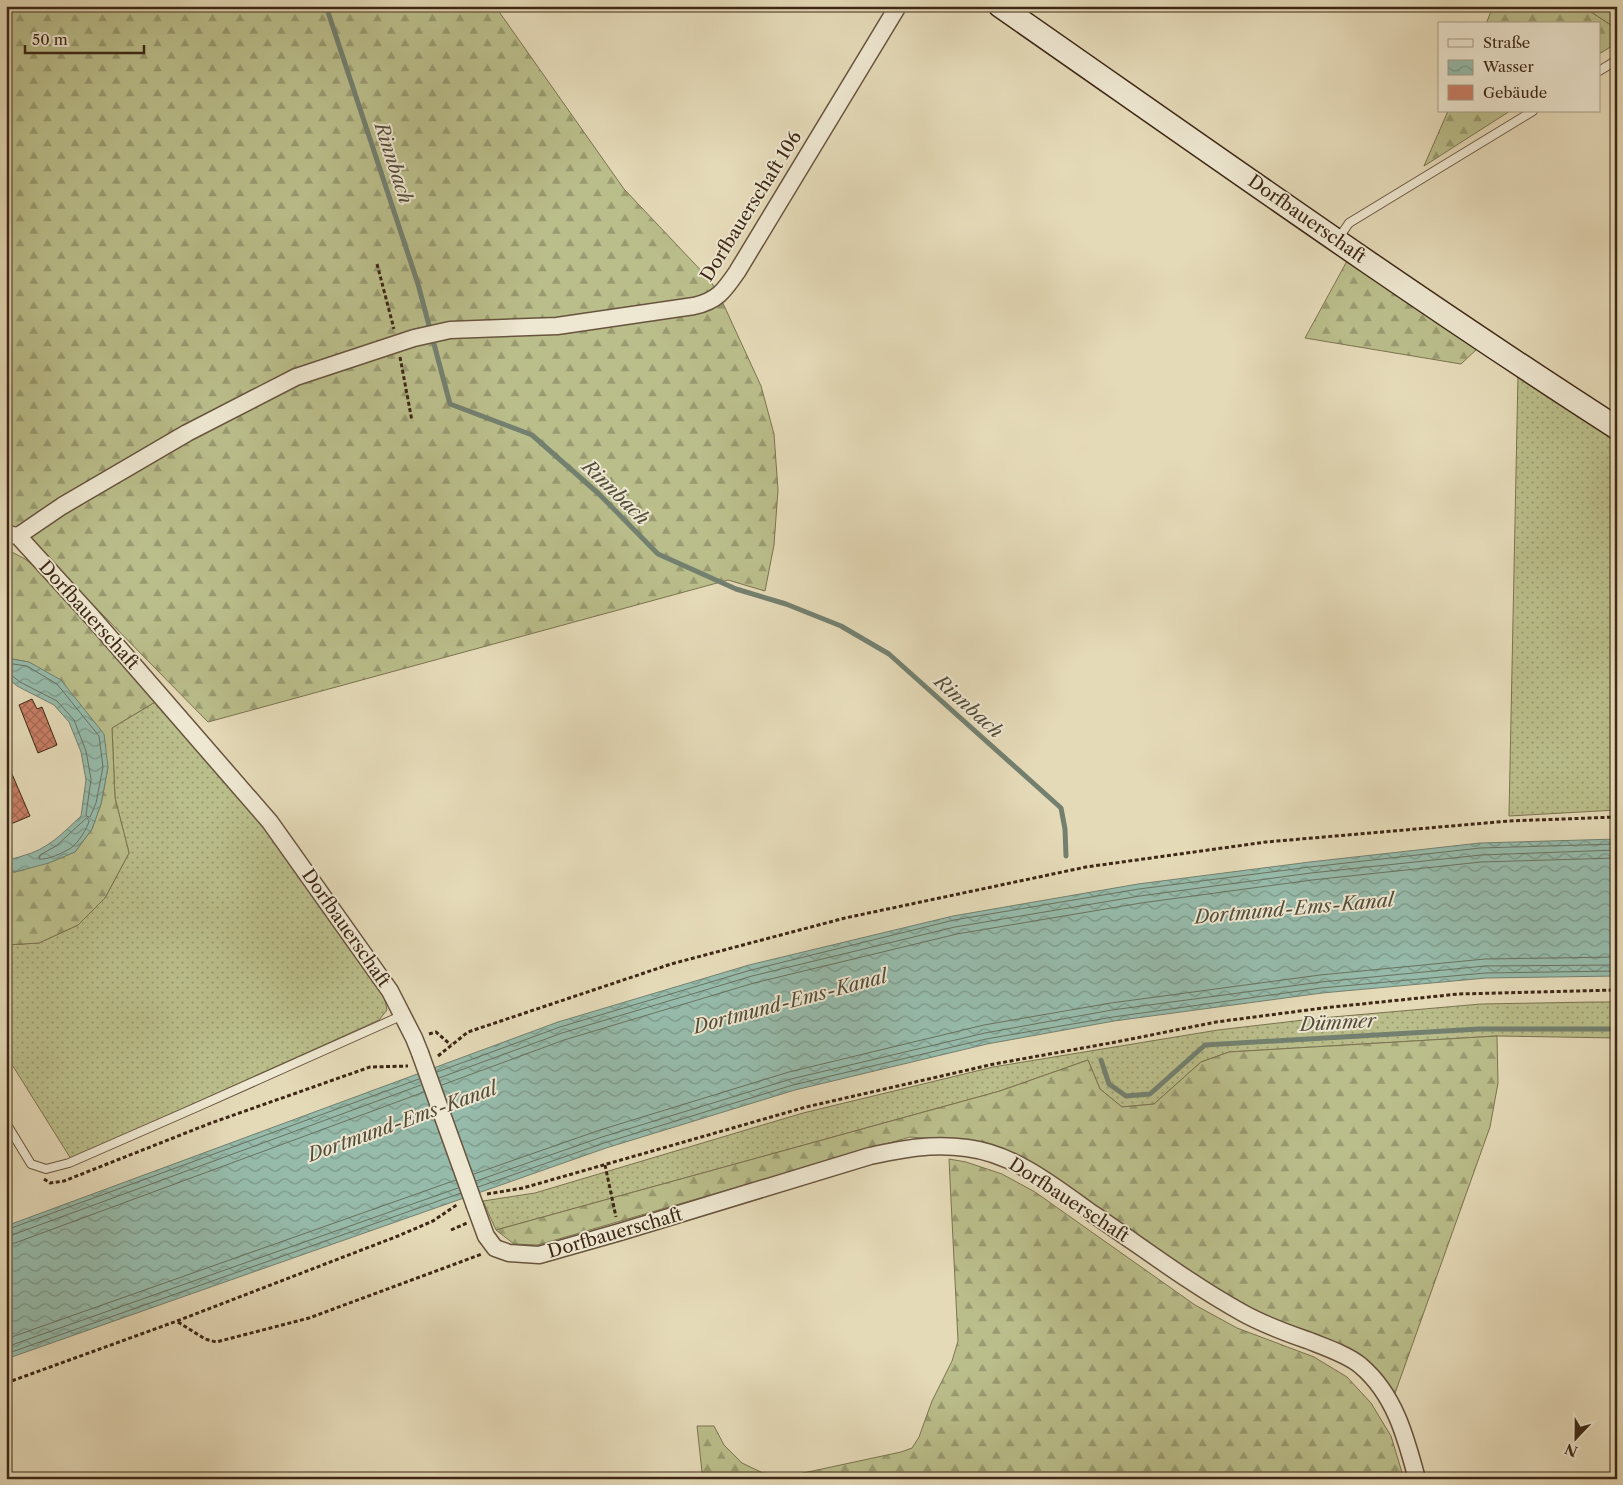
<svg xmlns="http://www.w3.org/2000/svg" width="1623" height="1485" viewBox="0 0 1623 1485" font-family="'Libre Caslon Text',serif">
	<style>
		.grass { fill: url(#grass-dots); stroke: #7c7350 }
		.forest { fill: url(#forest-firs); stroke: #7c7350 }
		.pitch { fill: #babe8b; stroke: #7c7350 }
		.water { fill: url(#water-waves); stroke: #73806f }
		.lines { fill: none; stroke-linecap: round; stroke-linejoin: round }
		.shore { stroke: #6a7260; stroke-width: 1 }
		.stream { stroke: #73806f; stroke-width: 5 }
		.building { fill: url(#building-cross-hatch); stroke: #3e2815 }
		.lane-casing { stroke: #68543e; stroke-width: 10 }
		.street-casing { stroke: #68543e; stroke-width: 19 }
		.secondary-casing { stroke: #3e2815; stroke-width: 25 }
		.path { stroke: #3e2815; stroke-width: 3; stroke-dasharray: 4 2.5; stroke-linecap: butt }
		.lane { stroke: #eee7d1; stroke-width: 8 }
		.street { stroke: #eee7d1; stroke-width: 16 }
		.secondary { stroke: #eee7d1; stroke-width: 22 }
		.street-bridge-casing { stroke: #68543e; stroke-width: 19; stroke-linecap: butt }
		.street-bridge { stroke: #eee7d1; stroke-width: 16 }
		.labels { text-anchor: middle; stroke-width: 4; stroke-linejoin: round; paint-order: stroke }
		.street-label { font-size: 18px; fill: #3e2815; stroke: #eee7d1 }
		.water-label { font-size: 19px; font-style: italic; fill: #544d3a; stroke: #eee7d1 }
	</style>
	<defs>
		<pattern id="grass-dots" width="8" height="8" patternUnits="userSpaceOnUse" patternTransform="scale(1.25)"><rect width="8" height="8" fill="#babe8b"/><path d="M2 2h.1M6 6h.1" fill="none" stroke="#999a70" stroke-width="1.8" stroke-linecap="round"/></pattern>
		<pattern id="forest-firs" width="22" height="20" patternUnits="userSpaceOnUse" patternTransform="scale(1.25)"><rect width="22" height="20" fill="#babe8b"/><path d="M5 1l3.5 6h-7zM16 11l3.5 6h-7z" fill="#999a70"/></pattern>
		<pattern id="water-waves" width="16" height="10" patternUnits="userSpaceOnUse" patternTransform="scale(1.25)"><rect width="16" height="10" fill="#96bbab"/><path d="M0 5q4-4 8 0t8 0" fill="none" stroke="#7c988a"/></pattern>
		<pattern id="building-cross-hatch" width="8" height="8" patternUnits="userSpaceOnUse" patternTransform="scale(1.25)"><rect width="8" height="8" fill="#c97f66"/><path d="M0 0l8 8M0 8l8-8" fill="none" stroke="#a56853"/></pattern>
	</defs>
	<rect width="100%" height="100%" fill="#e5dab8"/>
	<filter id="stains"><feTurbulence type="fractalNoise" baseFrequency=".004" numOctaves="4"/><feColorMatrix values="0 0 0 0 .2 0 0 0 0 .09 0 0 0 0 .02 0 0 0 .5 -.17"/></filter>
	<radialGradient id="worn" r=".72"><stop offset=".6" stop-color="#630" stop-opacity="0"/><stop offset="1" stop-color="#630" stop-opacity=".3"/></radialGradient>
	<path class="grass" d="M 1518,375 L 1617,440 L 1617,810 L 1509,816 Z
		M 155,702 L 266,827 L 384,996 L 387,1010 L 379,1020 L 71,1159 L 6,1055 L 6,945 L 39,943 L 78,925 L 105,898 L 129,853 L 115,798 L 112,728 Z
		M 1595,1002 L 1617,1002 L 1617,1038 L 1497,1036 L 1229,1052 L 1201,1062 L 1154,1104 L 1122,1107 L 1100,1089 L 1088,1060 L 1000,1091 L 496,1230 L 483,1201 L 535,1193 L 803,1113 L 993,1067 L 1218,1030 L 1321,1018 L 1481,1004 Z"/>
	<path class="forest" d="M 6,6 L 495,6 L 624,189 L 710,280 L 721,299 L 761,386 L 774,434 L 778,490 L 774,545 L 765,591 L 728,580 L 208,722 L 50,561 L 6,535 Z
		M 1493,6 L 1582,6 L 1617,29 L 1617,43 L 1599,54 L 1599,24 L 1486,24 Z
		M 1448,111 L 1510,111 L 1424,166 Z
		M 1347,261 L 1478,348 L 1461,364 L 1305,338 Z
		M 6,549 L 25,559 L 39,570 L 155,702 L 112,728 L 115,798 L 129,853 L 105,898 L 78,925 L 39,943 L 6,945 L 6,871 L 15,872 L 75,852 L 92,829 L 101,804 L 108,767 L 29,662 L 6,658 Z
		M 1497,1036 L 1498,1083 L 1490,1127 L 1394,1396 L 1357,1357 L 1320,1335 L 1244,1309 L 969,1142 L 910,1137 L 538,1245 L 514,1244 L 496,1230 L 1000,1091 L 1088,1060 L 1100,1089 L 1122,1107 L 1154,1104 L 1201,1062 L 1229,1052 Z
		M 949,1159 L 966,1162 L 1002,1174 L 1035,1192 L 1195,1305 L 1237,1328 L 1314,1357 L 1347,1377 L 1371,1403 L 1391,1436 L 1404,1479 L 704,1479 L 702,1472 L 697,1426 L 714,1426 L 724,1445 L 742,1463 L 763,1473 L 794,1475 L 901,1452 L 912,1448 L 919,1437 L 932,1401 L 952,1361 L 958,1341 Z"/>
	<path class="pitch" d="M 1582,6 L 1617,6 L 1617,29 Z"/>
	<path class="water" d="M 6,658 L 29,662 L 61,680 L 104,734 L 108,767 L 101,804 L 92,829 L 75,852 L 49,863 L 15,872 L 6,871 L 6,859 C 12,859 17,858 22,856 C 47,850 63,833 81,816 L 86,780 L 81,752 L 69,722 L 54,705 L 17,686 L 6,677 Z
		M 1617,839 L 1617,976 L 1486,978 L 1322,993 L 1114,1021 L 987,1044 L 795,1090 L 606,1148 L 6,1359 L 6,1226 L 558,1022 L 749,965 L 953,916 L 1138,884 L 1310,862 L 1480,843 Z"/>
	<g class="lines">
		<path class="shore" d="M 6,663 L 27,666 L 57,684 L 99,736 L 103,767 L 96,803 L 90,817 L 88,817 L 86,815 L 91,779 L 86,751 L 74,720 L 57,701 L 20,682 L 11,675 L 6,674
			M 87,818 L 89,821 C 87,829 78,843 71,848 C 63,853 48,860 39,859 L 40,855 L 56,846 Z
			M 437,1072 L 560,1027 L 751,970 L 954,920 L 1139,889 L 1310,867 L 1480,848 L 1617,844
			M 439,1078 L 562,1033 L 752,976 L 955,927 L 1140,896 L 1311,873 L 1481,855 L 1617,850
			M 442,1085 L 564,1040 L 754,983 L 957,934 L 1141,903 L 1312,880 L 1481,862 L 1617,858
			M 474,1174 L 600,1130 L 789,1072 L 984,1025 L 1111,1003 L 1320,975 L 1485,959 L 1617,957
			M 476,1181 L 602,1137 L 791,1079 L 985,1033 L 1112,1010 L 1321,982 L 1485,966 L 1617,965
			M 478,1187 L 604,1143 L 793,1085 L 986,1039 L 1113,1017 L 1321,988 L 1485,973 L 1617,971
			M 6,1230 L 419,1079
			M 6,1236 L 12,1235 L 421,1085
			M 6,1244 L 15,1243 L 424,1092
			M 6,1339 L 456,1180
			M 6,1347 L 458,1188
			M 6,1354 L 461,1193"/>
		<path class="stream" d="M 326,6 L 418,284 L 450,404 L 532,435 L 599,494 L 658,554 L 736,589 L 786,604 L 841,626 L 889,654 L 1061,808 L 1065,829 L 1066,856
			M 1101,1060 L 1109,1084 L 1126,1096 L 1150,1094 L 1205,1045 L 1479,1029 L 1617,1029"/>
	</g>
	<path class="building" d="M 32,699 L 37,709 L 42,707 L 57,745 L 38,753 L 19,705 Z
		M 6,760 L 30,816 L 6,826 Z"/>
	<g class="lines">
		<defs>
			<path id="lane" d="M 1599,71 L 1617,60
				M 1338,239 L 1349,223 L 1533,111
				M 6,1123 L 31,1164 L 46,1169 L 69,1163 L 197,1107 L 403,1015"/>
			<path id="street" d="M 6,534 L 18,536 L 62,506 L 187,433 L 296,377 L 414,338 L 450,330 L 557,326 L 694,306 C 717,301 724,291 737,272 L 898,6
				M 18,536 L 92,617 L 270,822 L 390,991 L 414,1038 L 420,1053
				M 475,1206 L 486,1236 L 495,1248 L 509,1253 L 539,1255 L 620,1232 L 870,1156 C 903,1149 932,1143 967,1148 C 1015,1154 1055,1187 1093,1214 C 1142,1247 1189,1283 1241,1312 C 1262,1324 1284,1332 1307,1340 C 1322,1346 1349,1355 1361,1366 C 1395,1395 1406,1438 1417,1479"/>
			<path id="secondary" d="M 1000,6 C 1204,148 1407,293 1617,428"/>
		</defs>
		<use href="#lane" class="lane-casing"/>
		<use href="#street" class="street-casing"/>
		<use href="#secondary" class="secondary-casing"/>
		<path class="path" d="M 377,264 L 394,329
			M 400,357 L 412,421
			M 429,1034 L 436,1032 L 451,1045
			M 438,1056 L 468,1032 L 671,964 L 845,918 L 1086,867 L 1266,842 L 1509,821 L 1617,817
			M 605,1165 L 616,1217
			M 44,1179 L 50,1183 L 64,1181 L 211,1123 L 370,1067 L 408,1066
			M 487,1194 L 523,1188 L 806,1107 L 994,1064 L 1116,1042 L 1216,1022 L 1323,1008 L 1458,994 L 1617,990
			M 451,1230 L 467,1223
			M 178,1322 L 205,1339 L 216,1342 L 309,1318 L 482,1254
			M 6,1383 L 177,1321 L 398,1236 L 433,1221 L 458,1204"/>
		<use href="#lane" class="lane"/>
		<use href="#street" class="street"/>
		<use href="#secondary" class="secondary"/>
		<defs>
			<path id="street-bridge" d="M 420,1053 L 475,1206"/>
		</defs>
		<use href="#street-bridge" class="street-bridge-casing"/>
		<use href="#street-bridge" class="street-bridge"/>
	</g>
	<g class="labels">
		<g class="street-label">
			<text transform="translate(751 206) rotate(-58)" y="6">Dorfbauerschaft 106</text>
			<text transform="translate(1307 219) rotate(35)" y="6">Dorfbauerschaft</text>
			<text transform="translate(89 615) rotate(48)" y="6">Dorfbauerschaft</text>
			<text transform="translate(346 928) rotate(55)" y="6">Dorfbauerschaft</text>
			<text transform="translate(1069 1200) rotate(33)" y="6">Dorfbauerschaft</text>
			<text transform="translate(615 1233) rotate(-16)" y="6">Dorfbauerschaft</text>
		</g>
		<g class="water-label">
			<text transform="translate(394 163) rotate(72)" y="7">Rinnbach</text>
			<text transform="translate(616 492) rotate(44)" y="7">Rinnbach</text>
			<text transform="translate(969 706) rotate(42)" y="7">Rinnbach</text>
			<text transform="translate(1294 908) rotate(-5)" y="7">Dortmund-Ems-Kanal</text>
			<text transform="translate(790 1001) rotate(-15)" y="7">Dortmund-Ems-Kanal</text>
			<text transform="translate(1338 1022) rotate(-3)" y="7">Dümmer</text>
			<text transform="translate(402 1121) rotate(-20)" y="7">Dortmund-Ems-Kanal</text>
		</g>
	</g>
	<rect width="1623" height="1485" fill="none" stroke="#e5dab8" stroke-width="25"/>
	<rect x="8" y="8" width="1608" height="1470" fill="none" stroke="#3e2815" stroke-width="2.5"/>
	<rect x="12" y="12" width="1598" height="1460" fill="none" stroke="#3e2815"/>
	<rect x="1438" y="22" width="162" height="90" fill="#eee7d1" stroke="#a89b86"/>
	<rect x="1448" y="39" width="25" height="8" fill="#eee7d1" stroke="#a89b86"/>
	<text x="1483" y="48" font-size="15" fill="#3e2815">Straße</text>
	<rect x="1448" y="60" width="25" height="15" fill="url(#water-waves)" stroke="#a89b86"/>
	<text x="1483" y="72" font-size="15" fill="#3e2815">Wasser</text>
	<rect x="1448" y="85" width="25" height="15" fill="#c97f66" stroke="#a89b86"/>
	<text x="1483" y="98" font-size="15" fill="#3e2815">Gebäude</text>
	<g transform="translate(1576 1438) rotate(202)" stroke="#eee7d1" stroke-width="4" paint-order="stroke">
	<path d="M0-4L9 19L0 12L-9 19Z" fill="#3e2815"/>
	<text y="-8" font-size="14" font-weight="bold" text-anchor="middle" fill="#3e2815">N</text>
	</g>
	<path d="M25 45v8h119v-8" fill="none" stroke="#3e2815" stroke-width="2.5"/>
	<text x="32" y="45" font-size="15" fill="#3e2815" stroke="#eee7d1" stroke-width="4" paint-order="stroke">50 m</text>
	<rect width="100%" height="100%" filter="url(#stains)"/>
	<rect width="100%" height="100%" fill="url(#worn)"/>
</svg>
